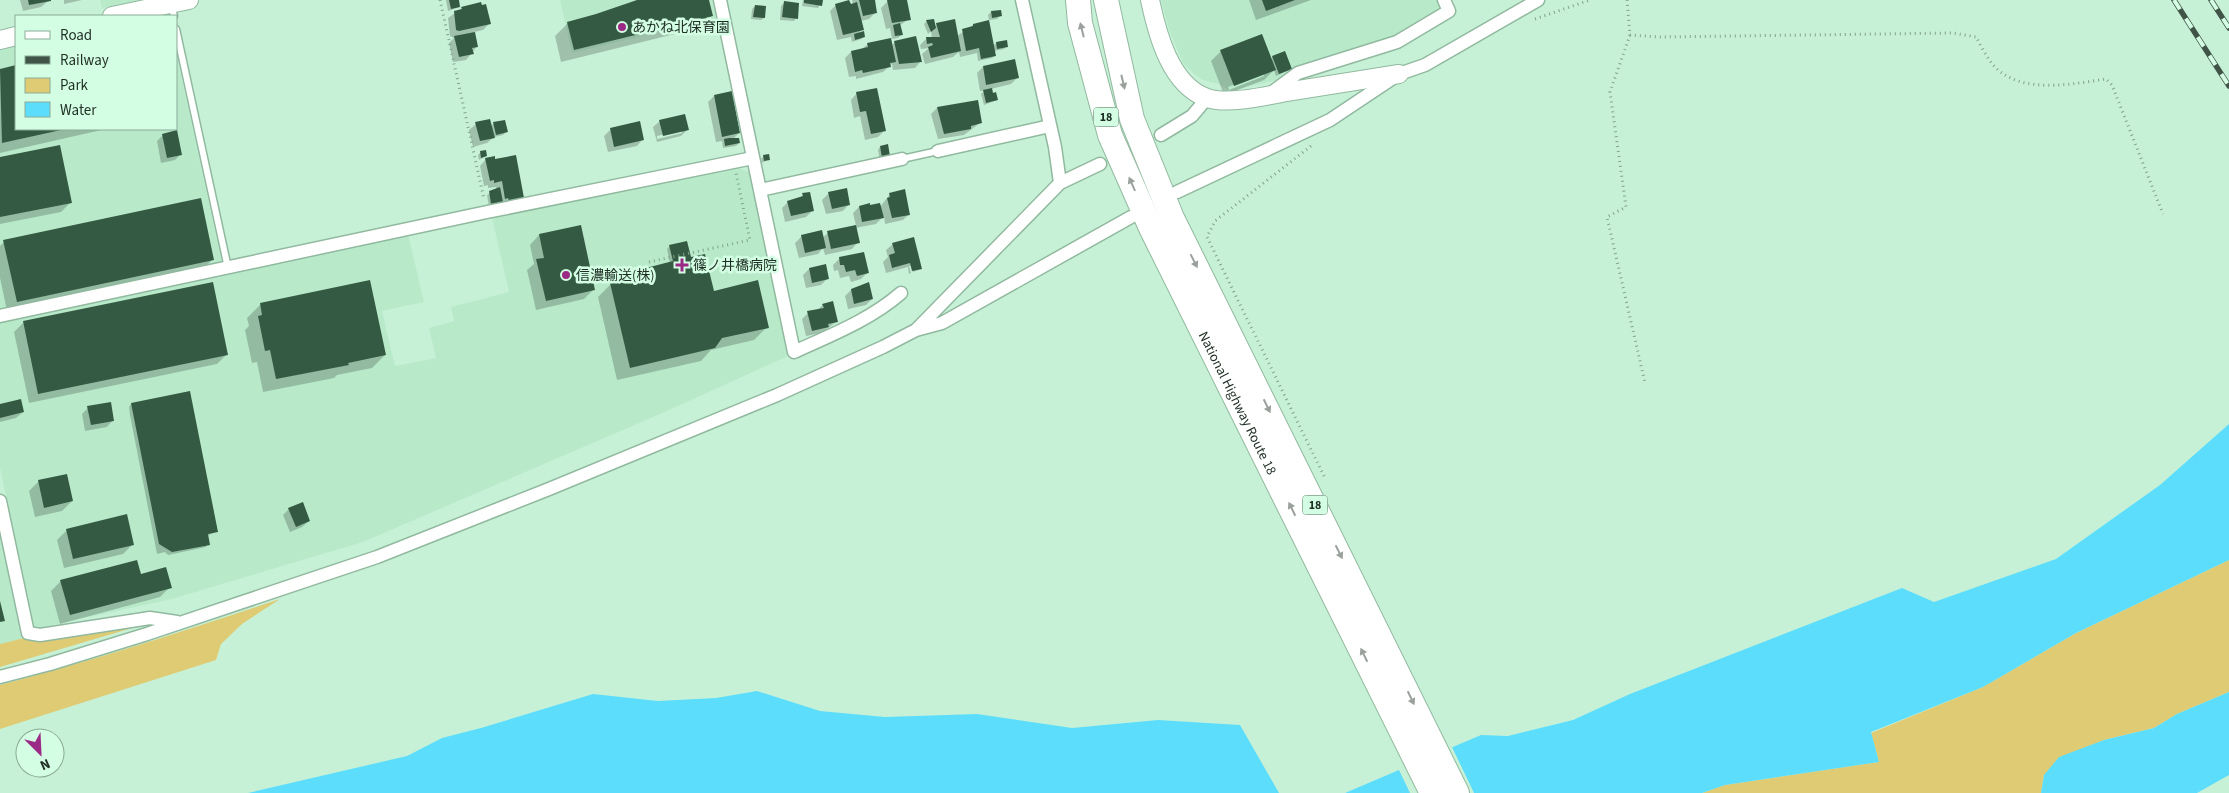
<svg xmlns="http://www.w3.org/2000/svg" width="2229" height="793" font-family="'Source Sans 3','Noto Sans JP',sans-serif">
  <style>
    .built { fill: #b8eaca }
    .green { fill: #dfcb74 }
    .water { fill: #5dddfc }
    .pier { fill: #c7f1d6 }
    .shadow { fill: #0003; fill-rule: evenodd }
    .building { fill: #355a43 }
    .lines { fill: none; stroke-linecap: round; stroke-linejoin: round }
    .lane-casing { stroke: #91b99f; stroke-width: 9 }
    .street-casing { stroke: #91b99f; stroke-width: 15 }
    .secondary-casing { stroke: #91b99f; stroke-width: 20 }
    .highway-casing { stroke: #91b99f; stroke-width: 26 }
    .path { stroke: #83a28e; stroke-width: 3; stroke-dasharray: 1 4; stroke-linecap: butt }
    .lane { stroke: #fff; stroke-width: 6 }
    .street { stroke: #fff; stroke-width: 12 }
    .secondary { stroke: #fff; stroke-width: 18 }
    .highway { stroke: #fff; stroke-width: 24 }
    .rail-casing { stroke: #405548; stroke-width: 5.5 }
    .rail { stroke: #d4fee3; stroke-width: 4; stroke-dasharray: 11; stroke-linecap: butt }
    .oneway { fill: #9aa19c }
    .poi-dot { fill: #9b2986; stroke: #d4fee3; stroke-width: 2 }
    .labels { text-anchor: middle; stroke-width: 5; stroke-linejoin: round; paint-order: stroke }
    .shield { fill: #d4fee3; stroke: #556c5d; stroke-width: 1 }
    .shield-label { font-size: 12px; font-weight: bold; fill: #1e2e24 }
    .poi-label { font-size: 14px; fill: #1e2e24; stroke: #d4fee3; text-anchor: start }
    .street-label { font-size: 14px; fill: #1e2e24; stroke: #d4fee3 }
  </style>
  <rect width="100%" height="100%" fill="#c7f1d6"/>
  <path class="built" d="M100,0H141L102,8Z
    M560,0H712L716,18L572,53Z
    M1161,0H1438L1441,8L1396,36L1281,79L1231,91L1219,84L1203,80L1195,75L1183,63L1169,30Z
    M16,46V129H176V53L224,272L408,234L424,302L382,311L395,366L436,358L429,328L454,321L451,307L509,292L492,218L736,167L751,173L788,356L658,415L363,542L172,599L34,629L0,468V49Z
    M0,519L24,638L0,644Z"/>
  <path class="green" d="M2229,560V692L2177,714L2154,728L2104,740L2044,775L2041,793H1702L1725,785L1879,762L1871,733L1983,687L2076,633Z
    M280,599L242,624L221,644L216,660L0,729V685C95,660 188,630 280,599Z
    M139,626L0,667V644L24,638L46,640Z"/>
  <path class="water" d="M2229,424V560L2076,633L1983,687L1871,732L1879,762L1725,785L1702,793H1345L1481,735L1508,736L1573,720L1630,694L1902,588L1934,602L2056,559L2160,485Z
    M757,691L820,711L885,717L977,714L1072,728L1158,720L1240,725L1279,793H248L407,756L442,738L481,728L593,694L658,701L716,698Z
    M2229,692V775L2197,793H2041L2044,775L2059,757L2104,740L2154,728L2177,714Z"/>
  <path class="pier" d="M1451,745L1474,793H1410L1398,768Z"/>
  <path class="shadow" d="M20,0H47L48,1L41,7L23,11Z
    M64,0H82L64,4Z
    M446,0H458L459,7L448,11Z
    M640,0H708L712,15L699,28L561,62L555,36L568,23L597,16Z
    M803,0H822L818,8L802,6Z
    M852,0H873L876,12L869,19L860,21L862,30L857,34L864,36L861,39L852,42L851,37L837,40L830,11L836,5H853Z
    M895,0H906L909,19L899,26L901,35L898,38L892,39L890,28L886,29L881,8L888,1Z
    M1249,0H1311L1256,20Z
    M784,3L796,18L794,21L780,20L781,6Z
    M481,6L489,24L483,30L474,32L477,46L472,53L466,60L453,62L449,43L454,38L450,36L448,18L462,8Z
    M755,6L764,18L761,20L751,19L752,9Z
    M991,12L1000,16L997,19L989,20L988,15Z
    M927,21L934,27L937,24L957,36L973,25L994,45L996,43L1006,46L1004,49L994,51L995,55L992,58L978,61L977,53L960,57L959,52L953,57L925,64L922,54L929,48L921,49L920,45L926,39H932L931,31L928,34L924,24Z
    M895,42L921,61L915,68L893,70L892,64L883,72L856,79V76L849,77L845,58L851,52L862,49L868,44L892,45Z
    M1221,51L1270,60L1273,57L1291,69L1276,76L1274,70L1264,80L1224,95L1211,61ZM1264,73V76L1229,90L1228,87Z
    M16,66V129H106L0,153V70Z
    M983,67L1017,78L1011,84L991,89L997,100L984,105L981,94L986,90L980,91L977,73Z
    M857,93L884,131L878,137L865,140L860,116L854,118L851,100Z
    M714,96L739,133L733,139L739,143L736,146L723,148L722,141L716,142L708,102Z
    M937,108L980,123L964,135L938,139L931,114Z
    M660,121L687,130L681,136L657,142L653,127ZM682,130V133L657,139V136Z
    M494,123L506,132L503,135L494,137L487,143L473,147L469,130L476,124L491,126Z
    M611,129L643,139L637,146L608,152L604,136Z
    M163,135L181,154L175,160L161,163L157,141Z
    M880,147L889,155L880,160L878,150Z
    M480,153L486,156L479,160L478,155Z
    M764,156L769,159L762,163L761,159Z
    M0,158L71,202L61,212L0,224Z
    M486,159L523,198L516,204L489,207L487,195L496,190V187L488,188V185L484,186L480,166Z
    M829,193L849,204L843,211L826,214L822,200Z
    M890,194L909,214L903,220L885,224L884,216L876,224L855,228L858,242L852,249L825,255L823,248L818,254L799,258L795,243L802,236L822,238L828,233L856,226L853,213L859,207H880Z
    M803,195L813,210L806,217L785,222L782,208L788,202L799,199Z
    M580,226L594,289L584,299L536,310L527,270L534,264L530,245L539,235Z
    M4,242L212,260L203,269L7,311L0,278V246Z
    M893,244L921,269L913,272L912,266H909L911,273L909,274L908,267L886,273L883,262L888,257L886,250Z
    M670,246L690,259L713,292L767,327L754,340L711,350L701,361L617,380L598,297L611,284L637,278L646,269L670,263L667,249Z
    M863,253L867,273L861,279L851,282L849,276L840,278L838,270L834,271L833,265L839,259Z
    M809,269L828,278L821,285L806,288L803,275Z
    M369,281L385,355L372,368L337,375L334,378L263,392L257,362L252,363L245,330L249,326L247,318L260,305Z
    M851,290L872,299L866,305L848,309L845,296Z
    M823,305L836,322L821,333L806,336L802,319L808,313L817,310Z
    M24,322L226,355L217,364L29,403L14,332Z
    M131,404L217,531L207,536L208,544L206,547L168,555L165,552L157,554L130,415L129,407Z
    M0,405L23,412L16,418L0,422Z
    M88,408L113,420L107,427L85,431L82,414Z
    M39,481L72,501L62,511L35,517L29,491Z
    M289,509L309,521L302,527L290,532L283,515Z
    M67,530L133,544L123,554L64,568L57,540Z
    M140,575L170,587L160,597L60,624L51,591L61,581Z"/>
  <path class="building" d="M28,0H51V1L29,5Z
    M449,0H459L460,7L451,9Z
    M637,0H709L713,16L574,50L567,22L596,14Z
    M804,0H823L822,6L804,3Z
    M849,0L851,4L857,2L864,30L843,35L835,4Z
    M859,0H875L877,13L863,16Z
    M887,0H907L911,20L892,23Z
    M1262,0H1295L1266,11Z
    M784,1L799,3L798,19L782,17Z
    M481,2L482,5L486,4L491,24L459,31L456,30L454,11L462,9L461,7Z
    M755,5L766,6L765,18L753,17Z
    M1001,10L1002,16L992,18L991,11Z
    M934,19L936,28L931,32L926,20Z
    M955,19L961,51L931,58L928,47L933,45L932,43L927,44L926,37H940L936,23Z
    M989,20L996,56L981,59L979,48L966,51L962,29L973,26V24Z
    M900,23L903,35L895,36L893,25Z
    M864,31L865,37L855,40L854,34Z
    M475,32L478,47L472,48L474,54L459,57L454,36Z
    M1262,34L1276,70L1234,86L1220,50Z
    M916,36L922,62L899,64L894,41Z
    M891,38L896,62L890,63L891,67L863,73L862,70L855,72L851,51L868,47L867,43Z
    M1007,40L1008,47L997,49L996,42Z
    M1285,51L1292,69L1279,74L1272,56Z
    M1015,59L1019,78L986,85L983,66Z
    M16,65V129L61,130L2,143L0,69Z
    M877,88L886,131L871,134L866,111L860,112L856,92Z
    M992,88L993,93L996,92L998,100L986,103L983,90Z
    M732,91L740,133L722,137L714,95Z
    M978,100L982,123L971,126V129L944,134L937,107Z
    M685,114L689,130L663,136L659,120Z
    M490,119L495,138L480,141L475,122Z
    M505,120L508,132L496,135L493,122Z
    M640,121L644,140L614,147L610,128Z
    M177,130L182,155L167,158L162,134Z
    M729,138H739L740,143L725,146L724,139Z
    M888,144L890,156L882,158L880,146Z
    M60,145L72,203L0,217V157Z
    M486,150L487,156L481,158L480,151Z
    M769,154L770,160L764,161L763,155Z
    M516,155L524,198L509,201L508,198L505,199L502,181L494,183V180L490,181L485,158L495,156V159Z
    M500,187L503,202L491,204L489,191Z
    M847,188L850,205L832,209L828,192Z
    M905,189L910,215L892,218L887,198L890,197L889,193Z
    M810,192L814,211L791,216L787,201L803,196L802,193Z
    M201,198L214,260L17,302L3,240Z
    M870,203V205L880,203L884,218L862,222L859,206Z
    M581,225L595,290L546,301L536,259L544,258L539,234Z
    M856,225L860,243L831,249L827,231Z
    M822,230L826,248L805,253L801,235Z
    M914,237L922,269L912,271L910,263L892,268L889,255L895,253L892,243Z
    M687,241L691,257L705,254L714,291L758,280L769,328L722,338L715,348L630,368L610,283L647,274L646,268L673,261L669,245Z
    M864,252L869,273L857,276L855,270L846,272L844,265H840L839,257Z
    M826,264L829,279L812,283L809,268Z
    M370,280L386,355L348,363L349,365L276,379L270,350L265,351L258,316L262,315L260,303Z
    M213,282L228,355L38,394L23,321Z
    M869,282L873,299L854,304L851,289Z
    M833,301L838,322L828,324L829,327L812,331L807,311L824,308L822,304Z
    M190,391L218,532L208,534L210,545L172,552L159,544L131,403Z
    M21,399L24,412L0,418V404Z
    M111,402L114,421L91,425L87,406Z
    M67,474L73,501L44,508L38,480Z
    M303,502L310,521L296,527L288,508Z
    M127,514L134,545L73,559L66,529Z
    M137,560L141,574L166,567L172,588L70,615L60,580Z
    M0,601L5,621L0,622Z"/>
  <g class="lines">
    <defs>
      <path id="lane" d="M171,5L174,16
        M176,29L228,268
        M902,159L938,151"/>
      <path id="street" d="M720,0L794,352C831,335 870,320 901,293
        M1022,0L1055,147L1060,183
        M1271,93L1298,73L1397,42L1449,11L1444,0
        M1161,135L1192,116L1207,98
        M938,151L1050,126
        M760,190L902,159
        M1177,192L1330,120L1399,74L1425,65L1538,0
        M0,316L487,212L753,158
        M916,330L1060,183L1100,164
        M0,501L28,633L40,635L150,618L177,622
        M0,677L50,664L147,634L377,557L549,489L777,395L883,347L916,330L942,323L1131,217"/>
      <path id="secondary" d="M1150,0C1157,33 1170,85 1207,98C1227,105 1266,96 1286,92C1324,86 1362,80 1399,74
        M112,16L189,0
        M0,40L16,36"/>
      <g id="highway">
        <path id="s1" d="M1078,0L1080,23L1110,135L1151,228L1432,793"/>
        <path d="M1106,0L1132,119L1172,218L1457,793"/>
      </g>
    </defs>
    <use href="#lane" class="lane-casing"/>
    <use href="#street" class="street-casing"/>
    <use href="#secondary" class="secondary-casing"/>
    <use href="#highway" class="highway-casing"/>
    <path class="path" d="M440,0L484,199
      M1627,0L1630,35L1660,37L1953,33L1976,37C1981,46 1987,58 1994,66C2021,95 2072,84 2106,79L2112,85L2163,214
      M1535,19L1590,0
      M1630,35L1610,92L1626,207L1607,217L1645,383
      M1311,146L1215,221L1207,237L1325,478
      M649,262L750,240L736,173"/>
    <use href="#lane" class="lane"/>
    <use href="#street" class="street"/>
    <use href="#secondary" class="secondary"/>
    <use href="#highway" class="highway"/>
    <defs>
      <path id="rail" d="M2174,0L2229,86
        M2211,0L2229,28"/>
    </defs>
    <use href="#rail" class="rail-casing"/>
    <use href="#rail" class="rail"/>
  </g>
  <defs><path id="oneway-solid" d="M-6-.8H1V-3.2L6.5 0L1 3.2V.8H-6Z" transform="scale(1.25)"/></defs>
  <g class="oneway">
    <use href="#oneway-solid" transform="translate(1082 30) rotate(-104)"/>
    <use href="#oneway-solid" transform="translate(1123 82) rotate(77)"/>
    <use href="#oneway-solid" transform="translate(1132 184) rotate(-114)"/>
    <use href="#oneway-solid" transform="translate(1194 261) rotate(63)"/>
    <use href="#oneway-solid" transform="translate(1267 406) rotate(64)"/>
    <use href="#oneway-solid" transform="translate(1292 509) rotate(-116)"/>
    <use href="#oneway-solid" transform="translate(1339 552) rotate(63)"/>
    <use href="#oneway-solid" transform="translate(1364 655) rotate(-116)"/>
    <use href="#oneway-solid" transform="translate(1411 698) rotate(64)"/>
  </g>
  <g class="poi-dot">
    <circle cx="622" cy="27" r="5"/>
    <path d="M679.5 257.5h5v5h5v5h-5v5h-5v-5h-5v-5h5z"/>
    <circle cx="566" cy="275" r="5"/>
  </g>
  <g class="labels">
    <g class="shield">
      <rect x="1093.5" y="107.5" width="25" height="19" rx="4"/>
      <rect x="1302.5" y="495.5" width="25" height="19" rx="4"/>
    </g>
    <g class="shield-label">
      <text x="1106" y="121">18</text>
      <text x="1315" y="509">18</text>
    </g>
    <g class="poi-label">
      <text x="632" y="32">あかね北保育園</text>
      <text x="693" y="270">篠ノ井橋病院</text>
      <text x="576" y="280">信濃輸送(株)</text>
    </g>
    <g class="street-label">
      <text dy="5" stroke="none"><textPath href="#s1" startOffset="436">National Highway Route 18</textPath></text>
    </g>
  </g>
  <rect x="15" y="15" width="162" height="115" fill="#d4fee3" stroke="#8bab97"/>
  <rect x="25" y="31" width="25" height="8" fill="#ffffff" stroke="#8bab97"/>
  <text x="60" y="40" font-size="15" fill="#1e2e24">Road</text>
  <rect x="25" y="56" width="25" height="8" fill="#405548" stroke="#8bab97"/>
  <text x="60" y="65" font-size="15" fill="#1e2e24">Railway</text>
  <rect x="25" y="78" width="25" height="15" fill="#dfcb74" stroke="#8bab97"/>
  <text x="60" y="90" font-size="15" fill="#1e2e24">Park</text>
  <rect x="25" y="102" width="25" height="15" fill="#5dddfc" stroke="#8bab97"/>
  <text x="60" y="115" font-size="15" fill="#1e2e24">Water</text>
  <g transform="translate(40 753) rotate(156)"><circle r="24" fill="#d4fee3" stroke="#8bab97"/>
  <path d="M0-4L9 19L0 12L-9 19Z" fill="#9b2986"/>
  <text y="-8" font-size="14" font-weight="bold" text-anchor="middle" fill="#1e2e24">N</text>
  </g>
</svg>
